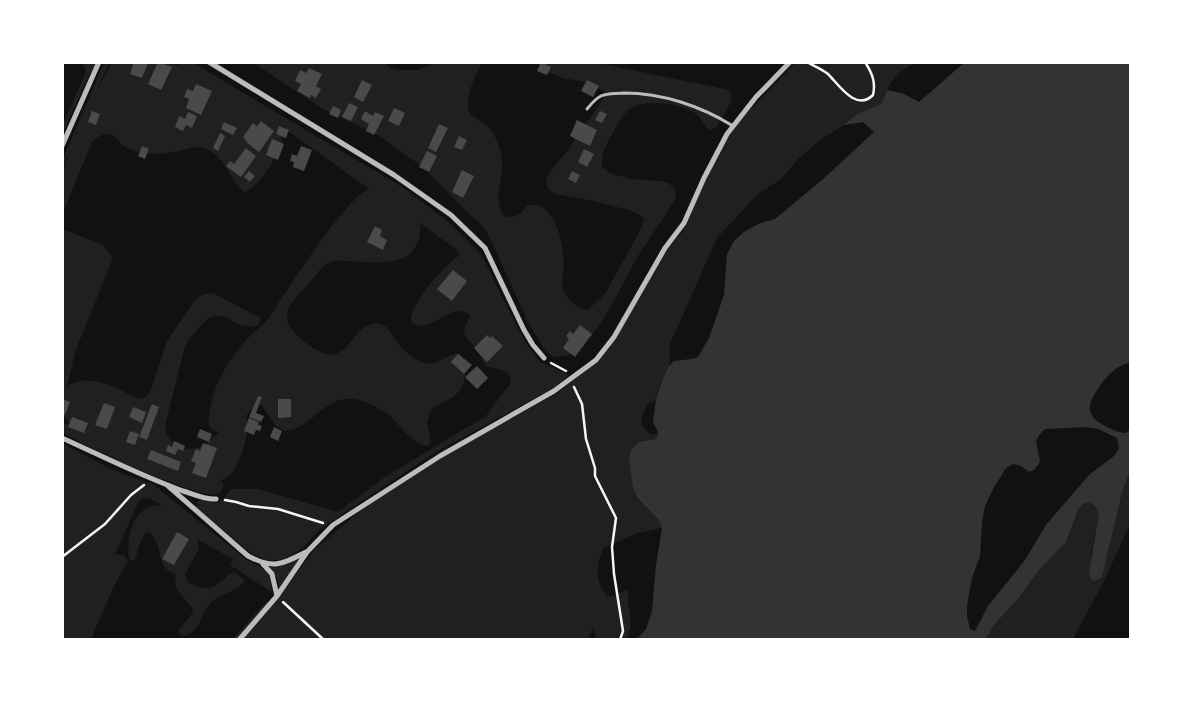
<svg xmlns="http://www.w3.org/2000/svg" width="1193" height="702" font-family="Mulish,sans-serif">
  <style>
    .green { fill: #202020 }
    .water { fill: #333; fill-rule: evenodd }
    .building { fill: #4a4a4a }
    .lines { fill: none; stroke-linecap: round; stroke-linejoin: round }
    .path { stroke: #f5f5f5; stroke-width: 2.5 }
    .service { stroke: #bcbcbc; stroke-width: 3 }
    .minor { stroke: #bcbcbc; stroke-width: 5 }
  </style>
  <rect width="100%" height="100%" fill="#111"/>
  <path class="green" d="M384,62L390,68L398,70H419L435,63H482C475,76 467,92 468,107C468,119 487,121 493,133C498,142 503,156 502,167C502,184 493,198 504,216C517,219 519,214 528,205C556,201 563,243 564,264C564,270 562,277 562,283C563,296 575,308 587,310L598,301L606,292L640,231L644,220L640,215L632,211L598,202L556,194L549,190L546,180L549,173L568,150L603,99L604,91L585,82L563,78L551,73L536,63L603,64L729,90L732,100L717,127L709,130C705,125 701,119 697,115C684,103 644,99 630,109C623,114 618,124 614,131C607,143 601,153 602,167L609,173L631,179L661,181L669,183L676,191L675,199C664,219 649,238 637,258C622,283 601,334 576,351C570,356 561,356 554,357L546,352L528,322L488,234L481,224L468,213L423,167L376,134L323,109L254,63Z
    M83,63H97L89,75L63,133V124L86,72Z
    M104,63H109L97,90L112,63H171L187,70L175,63H193L404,188L451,224L482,255L501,295L526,343L539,361L569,375L555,387L436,452L341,515L318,531L303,548L282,560H267L252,554L194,506L201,505L196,503L200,500C219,504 220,505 231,489H258L338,512L385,477L486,416L509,385L511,379L507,372L486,366L475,347L465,336L464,330L469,318V314C465,312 462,311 458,311C444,312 423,337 411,320C411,303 445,264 459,256L458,251L420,223C422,236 417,252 403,258C387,265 368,262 350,261C345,261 337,260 331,262C322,264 316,276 310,282C303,291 286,304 287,317C287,331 311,348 323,353C347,362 352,329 372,324C376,323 383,324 386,327C391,331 394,338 397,342C402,349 410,356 417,360C438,371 446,352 460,354C465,360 466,366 465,373C464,398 447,398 431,410L427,422L431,441L428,446C412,444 402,428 392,418C381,408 360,397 346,399C322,401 310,429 285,431L276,426L261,404H256L246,416C252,429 240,464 230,475C226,478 221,481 217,483L223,482C224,487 222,493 216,494C209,496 200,492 193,490C148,476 105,455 63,433V423L68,425V427L75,429L63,415V229L103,245L113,258L75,352L67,387C80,376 103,381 117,388C125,392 136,400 145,398L151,390L167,341L195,300C202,294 208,292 217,295L260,318V321L257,326L252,327L240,325L223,316H216L208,318L189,339L184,350L165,426C166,444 184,453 200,447C207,444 213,438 219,432C206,429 208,420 210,409C216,379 229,358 250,336C256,330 264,325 269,318C285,293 346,197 369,189L284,128C283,148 264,183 245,192C232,186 227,159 207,149C197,144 184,151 173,152C162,154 153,154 142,152C136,151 129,150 124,146C120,144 119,141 116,138C109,131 98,135 92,142L63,213V170L70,151L63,167V158Z
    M795,63H914C894,75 890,82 882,103L856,115L844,125L820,140L799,158L781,179L757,195L717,238L670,344L669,366L663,378L654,402L651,401C644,407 642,416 641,425L651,435L655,434L657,430L656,439L639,442L662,528L638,533L603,548C596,569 594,579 608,597L628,590C629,594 627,598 628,602C630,617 633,624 627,639H595L596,635L592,629L588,640H232L264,604L269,601L275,603L313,551L367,505L421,470L477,437L558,393L599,360L617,337L664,253L683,231L718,154L730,135L740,120Z
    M62,443L113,470L154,485L247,560C261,567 275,573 271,592L230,565L233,559L197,539L199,548L185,575L187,582C208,592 215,590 230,573L235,572L245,581C236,593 218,593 209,605C200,616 200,630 186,636L179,635V630L193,612V609L176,588L175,574C155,568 165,547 149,532L145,533L140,543L135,560L131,561L129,559C126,535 133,504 162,505L149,498H142L138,502L115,555H125L128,561L114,586L91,639H63Z
    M1130,471V524L1105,579L1073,639L986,640L993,626L1018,599L1039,570L1066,542L1078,510L1083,504L1089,502L1095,506L1099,513L1090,561Z
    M300,557L279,591L277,579L267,566L288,564Z"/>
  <path class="water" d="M965,62L1130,63V362C1123,365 1115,368 1110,374C1103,380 1087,402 1090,411C1092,419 1101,424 1107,427C1114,430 1119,433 1126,433L1130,429V471L1122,492L1102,577L1095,581L1091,579L1089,573L1099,513L1095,506L1089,502L1083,504L1078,510L1066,542L1039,570L1018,599L993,626L986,639H637L646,629L652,611L656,565L662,528L659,520L637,497L633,488L629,459L631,451L639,442L656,439L658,432L653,422L656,399L663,378L669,366L674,361L692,359L698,357L709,338L724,295L727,254L734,241L744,232L758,224L775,219L822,180L874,132L863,122L844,125L856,115L882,103L887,90L904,94L919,102ZM1085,427L1098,429L1117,438L1119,448L1114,456L1089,475L1046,525L1025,560L988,606L975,631L970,629L967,616V605L972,578L980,556L982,523L985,506L993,489L1006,468L1013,464L1021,466L1029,472L1034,470L1040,462L1036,441L1040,434L1045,429Z"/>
  <path class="building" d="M134,62L148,63L142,78L130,74Z
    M158,62L172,67L161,90L148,84Z
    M541,62L551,67L547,75L537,71Z
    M309,68L322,74L316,86L321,89L316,98L311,95L310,98L297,91L301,84L295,81L300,70L306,73Z
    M362,80L372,85L363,102L354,97Z
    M587,80L599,86L593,97L581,91Z
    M196,84L212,91L201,115L186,108L189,99L184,97L187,89L193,91Z
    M349,103L358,107L351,121L342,117Z
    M333,106L341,110L338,118L329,114Z
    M394,108L405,113L399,126L388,121Z
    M92,111L100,114L96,125L88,122Z
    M365,111L373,116L375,112L384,116L374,135L366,131L369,124L361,119Z
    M600,111L607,114L602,123L595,120Z
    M188,112L197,116L192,128L186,125L183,131L175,127L179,116L185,119Z
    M577,120L597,130L590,146L570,136Z
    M261,121L274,131L259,152L246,142L247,141L243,137L253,123L257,126Z
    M224,122L237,128L233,135L221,129Z
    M439,124L448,128L436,152L428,148Z
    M279,126L289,130L286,138L276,134Z
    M220,133L225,136L218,151L213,148Z
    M459,136L467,140L462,150L454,147Z
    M272,139L284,144L278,160L266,155Z
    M142,146L149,149L145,159L138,156Z
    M301,146L312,150L304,171L293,167L294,162L290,161L292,154L297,156Z
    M246,148L256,156L241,177L226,166L230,161L234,164Z
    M584,149L594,154L587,167L578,162Z
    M427,151L437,156L429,172L419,167Z
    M462,170L474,176L463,198L452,192Z
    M249,171L255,176L250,182L244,177Z
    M572,171L580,175L576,183L568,179Z
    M375,226L382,230L380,236L387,240L383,250L367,242Z
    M453,270L467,281L452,301L437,289Z
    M580,325L592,334L575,357L563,348L569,339L566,336L570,331L573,334Z
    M487,335L490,338L492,336L503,346L487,362L474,348Z
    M458,354L472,365L464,374L451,362Z
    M477,366L488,378L477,389L465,377Z
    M258,396L262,397L256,413L264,416L261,422L249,417Z
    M62,399L70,402L65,415L62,414Z
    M278,399H291V417L278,418Z
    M104,403L115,407L107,429L95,425Z
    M152,404L159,407L147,440L139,437Z
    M133,407L146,412L142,423L129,417Z
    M72,417L88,423L84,433L68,427Z
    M249,418L259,422L258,425L262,426L260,431L256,430L254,435L244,431Z
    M274,427L282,431L278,441L270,437Z
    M200,429L212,434L209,442L197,437Z
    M130,431L139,434L135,445L126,442Z
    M174,441L185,446L183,451L178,449L175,455L166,451L168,445L172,447Z
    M203,443L217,448L206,478L192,473L196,463L191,461L196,449L200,451Z
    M151,450L181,462L178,471L147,459Z
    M177,532L189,539L174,565L162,559Z"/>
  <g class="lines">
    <path class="path" d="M807,62C814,66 822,69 828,74C839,85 856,112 873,95C876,82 872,73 865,62
      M551,363L566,371
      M574,387L582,404L586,439L595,468V476L616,518L612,547L614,574L623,631L620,640
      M225,500L236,502L249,506L278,509L323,523
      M62,557L105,524L131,495L144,485
      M283,602L324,640"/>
    <path class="service" d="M587,109C591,104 595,99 601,96C607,93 617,94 624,93C662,93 701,106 733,126"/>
    <path class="minor" d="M209,62L394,175L451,215L485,248L524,330L533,345L544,358
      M62,146L99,62
      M62,438C102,456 141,476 183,491C193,494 205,500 216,499
      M167,485L248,556C273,569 281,565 306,552
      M263,564L272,574L277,596
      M239,640L277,596L307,552L333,525L440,456L554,391L596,360L614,337L665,248L684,223L704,178L727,134L756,97L790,62"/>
  </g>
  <rect width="1193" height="702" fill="none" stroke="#ffffff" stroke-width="128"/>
</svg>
